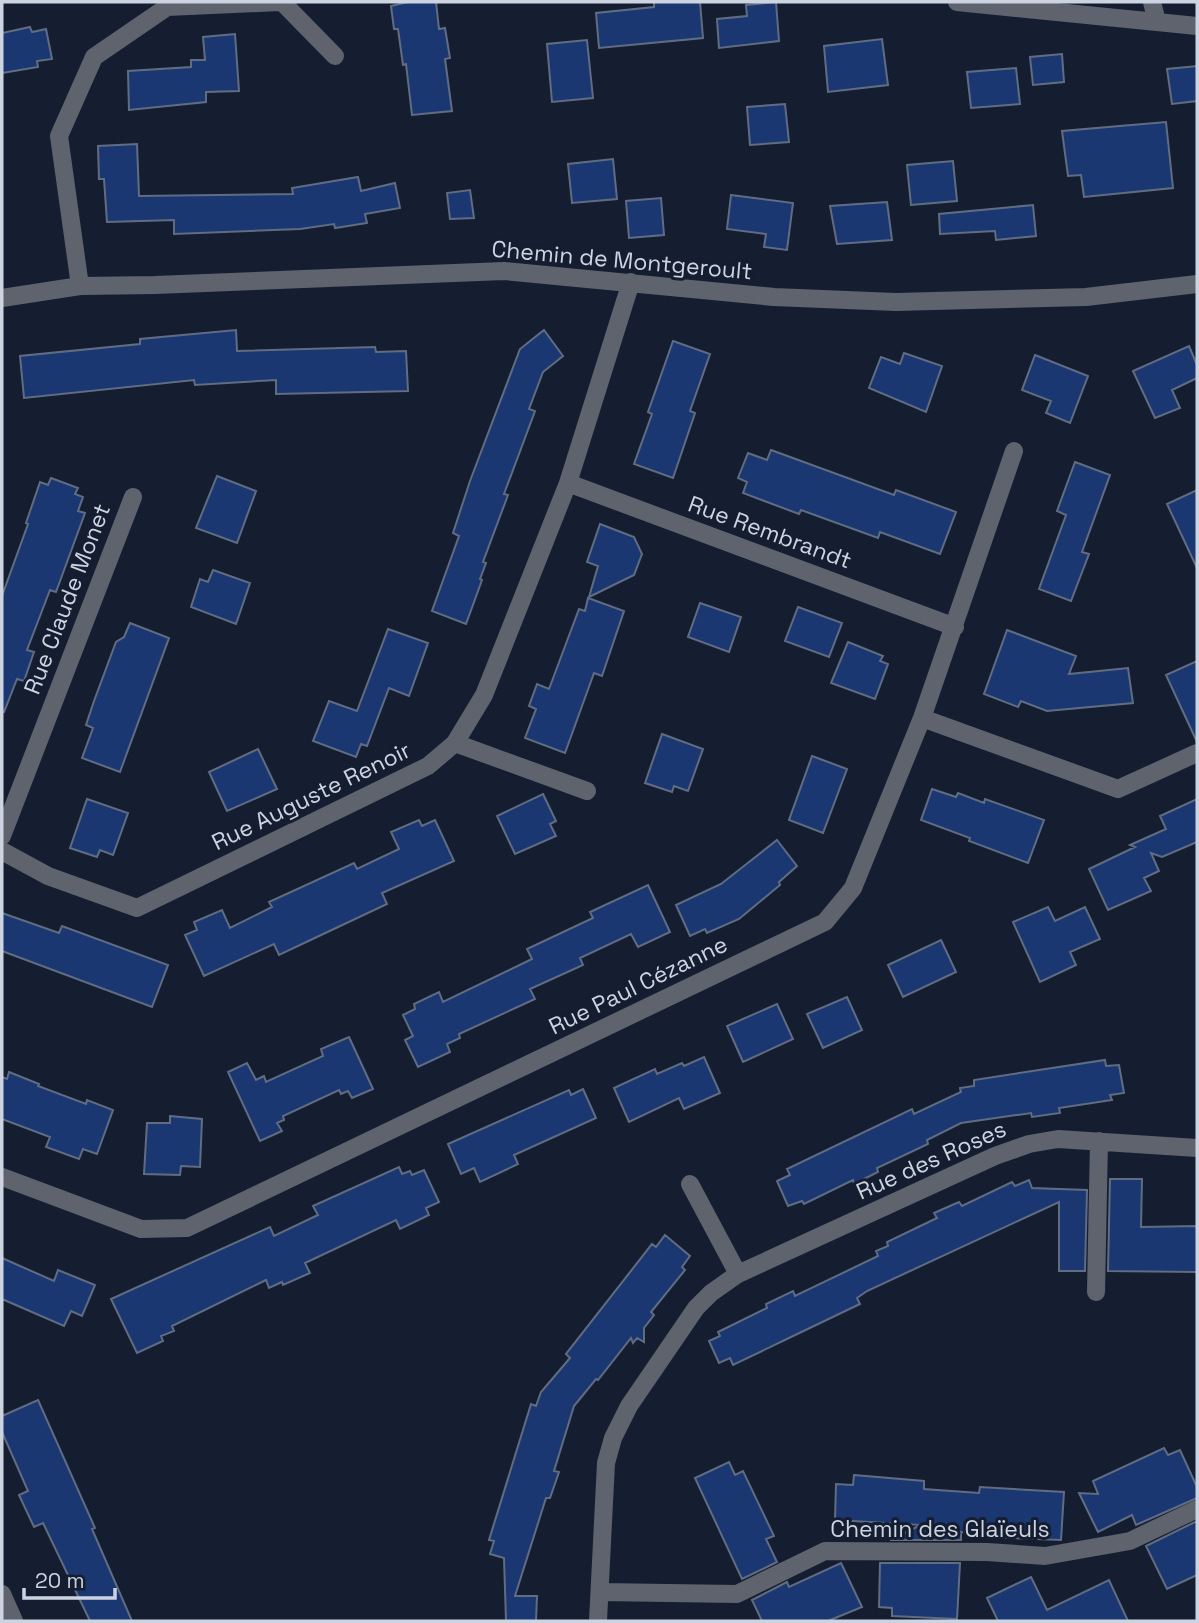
<svg xmlns="http://www.w3.org/2000/svg" width="1199" height="1623" font-family="'Space Grotesk',sans-serif">
  <style>
    .building { fill: #1a3771; stroke: #606c82; stroke-width: 2 }
    .lines { fill: none; stroke-linecap: round; stroke-linejoin: round }
    .minor { stroke: #5e636d; stroke-width: 18 }
    .labels { text-anchor: middle; stroke-width: 6; stroke-linejoin: round; paint-order: stroke }
    .street-label { font-size: 23px; fill: #cdd4e1; stroke: #151e30 }
  </style>
  <rect width="100%" height="100%" fill="#151e30"/>
  <path class="building" d="M408,2H436L439,29L445,28L450,58L445,59L452,111L412,115L406,64L403,65L398,29H394L391,6Z
    M654,2H700L703,38L599,48L596,13L654,7Z
    M776,2L779,41L719,48L717,19L747,16L746,5Z
    M30,27L32,32L46,29L52,59L37,61L38,67L2,73V33Z
    M235,34L239,91L206,92V102L129,110L128,71L191,67V60H205L203,37Z
    M882,39L888,85L828,92L824,46Z
    M587,40L593,98L552,102L547,44Z
    M1062,54L1064,82L1033,85L1030,57Z
    M1197,66V101L1172,104L1167,69Z
    M1016,68L1020,104L971,108L967,72Z
    M785,104L789,142L750,145L747,107Z
    M1166,122L1173,188L1084,197L1081,175L1068,176L1062,131Z
    M137,144L139,196L293,194L292,188L358,177L361,191L395,183L400,208L365,214L367,223L335,228L334,224L300,229L174,234V220L107,222L104,179H99L98,146Z
    M613,159L617,199L572,203L568,164Z
    M953,161L957,201L911,205L907,165Z
    M470,190L474,218L450,219L447,193Z
    M731,195L793,203L787,250L764,247L766,234L727,229Z
    M661,198L664,235L629,238L626,201Z
    M887,202L892,240L837,244L830,206Z
    M1033,205L1036,236L996,240L995,231L940,234L939,214Z
    M236,330L237,351L375,347L376,352L406,351L408,391L276,394V380L195,385L194,380L24,398L20,356L140,344V339Z
    M544,330L563,356L543,372L529,409L535,411L504,494L508,495L483,562L486,563L480,579L482,580L466,624L432,611L459,536L453,533L470,481L520,349Z
    M673,341L710,354L690,411L695,413L673,478L634,464L652,414L648,412Z
    M1189,346L1197,365V378L1172,390L1180,408L1155,418L1133,371Z
    M904,353L942,366L926,412L869,388L881,357L900,364Z
    M1035,355L1088,376L1070,423L1046,413L1051,401L1022,390Z
    M771,450L894,495L896,490L956,512L940,554L880,532L878,538L801,510L799,514L743,493L747,482L738,478L748,453L767,460Z
    M1075,462L1110,475L1082,552L1089,554L1071,601L1039,589L1066,515L1057,511Z
    M217,476L256,491L237,543L196,528Z
    M51,478L78,488L75,494L83,497L78,511L85,513L56,592L50,590L27,650L34,652L24,681L17,679L4,712L2,711V596L28,524L26,523L40,482L48,485Z
    M1197,490V568L1167,504Z
    M600,524L634,537L642,554L634,575L589,597L598,566L587,562Z
    M213,570L250,583L236,624L191,607L200,579L208,582Z
    M588,598L624,611L602,676L594,673L565,753L525,738L536,709L529,706L537,684L549,689L579,609L585,611Z
    M700,603L741,617L729,652L688,637Z
    M798,607L842,623L829,657L785,641Z
    M130,623L169,638L120,772L82,758L93,728L86,725L94,701L116,642L124,637Z
    M388,629L428,643L409,696L389,688L367,746L361,744L356,757L313,741L329,701L357,711Z
    M1007,630L1076,656L1069,674L1128,668L1133,703L1047,711L1021,701L1018,707L984,694Z
    M848,642L883,656L880,661L888,664L875,699L831,683Z
    M1197,661V742L1166,675Z
    M662,734L703,749L688,791L674,786L672,792L645,783Z
    M258,749L277,789L227,811L209,772Z
    M812,756L847,769L823,833L789,820Z
    M932,789L956,797L958,793L984,803L985,799L1044,820L1028,863L969,841L970,838L921,820Z
    M543,794L556,821L550,824L556,836L515,854L497,816Z
    M87,799L128,813L113,855L100,850L97,857L70,848Z
    M1197,799V842L1162,857L1151,853L1159,871L1144,878L1151,891L1108,910L1089,869L1135,847L1130,845L1166,829L1160,816Z
    M419,820L422,826L435,820L454,861L382,893L387,904L319,936L279,955L274,944L204,976L185,935L197,930L194,922L222,910L230,928L272,907L269,902L354,863L357,869L399,849L391,832Z
    M777,840L797,866L779,882L780,885L739,919L707,933L705,929L690,936L676,905L721,884Z
    M648,885L670,932L638,947L631,934L580,958L583,965L530,989L535,999L459,1034L460,1038L447,1044L450,1052L418,1067L405,1040L413,1036L403,1015L415,1009L414,1004L439,992L443,1002L532,959L527,949L593,918L590,912Z
    M1048,907L1055,921L1085,907L1100,939L1070,952L1076,965L1040,982L1013,922Z
    M2,913L59,933L62,926L168,965L152,1007L2,951Z
    M941,940L956,972L903,997L888,965Z
    M847,997L862,1030L823,1048L807,1014Z
    M777,1004L793,1039L743,1062L727,1026Z
    M349,1037L373,1089L352,1098L348,1091L341,1094L339,1090L283,1116L284,1120L277,1123L282,1131L260,1141L228,1072L247,1063L256,1080L264,1076L266,1082L323,1056L321,1049Z
    M704,1057L720,1093L684,1109L679,1098L629,1122L614,1088L655,1069L657,1074L682,1063L684,1066Z
    M1105,1060L1106,1066L1119,1065L1124,1093L1110,1095L1112,1100L1059,1108L1060,1113L1032,1117L1031,1113L961,1123L927,1140L928,1144L877,1168L878,1172L854,1184L853,1180L804,1204L802,1201L788,1206L777,1181L790,1175L787,1169L912,1109L914,1114L961,1092L960,1088L974,1086V1080Z
    M9,1072L39,1084L38,1086L86,1104L87,1100L113,1110L97,1154L83,1149L79,1159L46,1147L50,1137L2,1119V1077L7,1079Z
    M583,1089L596,1118L514,1155L518,1164L480,1182L474,1168L461,1174L448,1144L569,1090L571,1095Z
    M170,1116L202,1119L200,1167L181,1166L180,1175L144,1174L147,1123H170Z
    M399,1167L402,1174L410,1171L412,1175L424,1170L439,1202L426,1208L429,1215L400,1229L396,1220L305,1263L310,1273L283,1285L282,1282L269,1288L266,1280L172,1326L174,1331L161,1336L163,1341L137,1353L111,1299L270,1227L274,1236L318,1215L313,1206Z
    M1110,1179H1142L1141,1227L1197,1226V1272L1108,1271Z
    M1029,1180L1032,1188L1087,1190L1085,1271H1059V1202L867,1291L857,1298L860,1304L791,1337L733,1365L730,1358L719,1363L709,1341L720,1336L718,1332L767,1308L766,1304L793,1291L795,1296L878,1256L876,1251L888,1246L887,1242L937,1218L934,1213L959,1202L962,1206L1012,1182L1015,1186Z
    M665,1235L690,1256L682,1267L685,1270L651,1312L654,1315L644,1328V1342L637,1338L633,1343L631,1338L598,1380L596,1379L574,1406L554,1471L559,1472L550,1498H546L515,1596H537L536,1621H506L504,1558L490,1554L494,1541L489,1540L531,1404L536,1406L541,1392L570,1358L566,1354L652,1244L656,1247Z
    M2,1258L54,1281L58,1270L95,1285L82,1316L71,1311L64,1326L2,1299Z
    M38,1400L95,1528L92,1529L132,1621H90L43,1523L34,1527L19,1495L28,1491L2,1432V1416Z
    M1164,1448L1168,1455L1180,1450L1197,1487V1498L1136,1525L1132,1515L1098,1532L1079,1493L1098,1494L1093,1481Z
    M729,1462L735,1475L743,1471L774,1536L766,1539L777,1562L742,1579L695,1478Z
    M854,1475L924,1481V1489L979,1493L980,1487L1064,1492L1061,1540L988,1537L961,1532V1540H890L921,1525L835,1520L836,1484L853,1485Z
    M1197,1521V1575L1167,1589L1146,1546Z
    M841,1563L862,1607L828,1621H762L752,1600L787,1582L789,1587Z
    M880,1563H960L957,1619L892,1616V1608L879,1607Z
    M1031,1577L1047,1610L1109,1580L1128,1621H998L987,1598Z"/>
  <g class="lines">
    <path class="minor" d="M282,2L335,56
      M957,2L1197,26
      M1152,2L1157,22
      M80,286L59,136L94,57L167,7L279,2
      M2,298L80,286L155,285L504,271L774,297L896,302L1086,297L1197,284
      M568,483L955,627
      M922,718L1118,789L1197,753
      M455,743L587,791
      M2,836L133,497
      M2,851L48,876L137,908L428,766L455,743L484,695L568,483L631,282
      M2,1177L141,1229L187,1228L825,922L853,888L922,718L1014,451
      M690,1184L738,1274
      M1096,1292L1099,1141
      M600,1592L737,1594L825,1551L987,1552L1045,1556L1130,1541L1197,1509
      M2,1594L14,1621
      M598,1621L606,1463L613,1438L629,1406L696,1308L711,1293L738,1274L995,1156L1029,1144L1058,1139L1197,1148"/>
  </g>
  <g class="labels">
    <g class="street-label">
      <text transform="translate(622 260) rotate(5)" y="8">Chemin de Montgeroult</text>
      <text transform="translate(770 532) rotate(20)" y="8">Rue Rembrandt</text>
      <text transform="translate(67 599) rotate(-69)" y="8">Rue Claude Monet</text>
      <text transform="translate(311 796) rotate(-26)" y="8">Rue Auguste Renoir</text>
      <text transform="translate(638 985) rotate(-26)" y="8">Rue Paul Cézanne</text>
      <text transform="translate(931 1160) rotate(-24)" y="8">Rue des Roses</text>
      <text x="940" y="1537">Chemin des Glaïeuls</text>
    </g>
  </g>
  <rect width="1199" height="1623" fill="none" stroke="#cdd4e1" stroke-width="7"/>
  <path d="M24 1588v10h91v-10" fill="none" stroke="#cdd4e1" stroke-width="3.5"/>
  <text x="35" y="1588" font-size="21" fill="#cdd4e1" stroke="#151e30" stroke-width="5" paint-order="stroke">20 m</text>
</svg>
